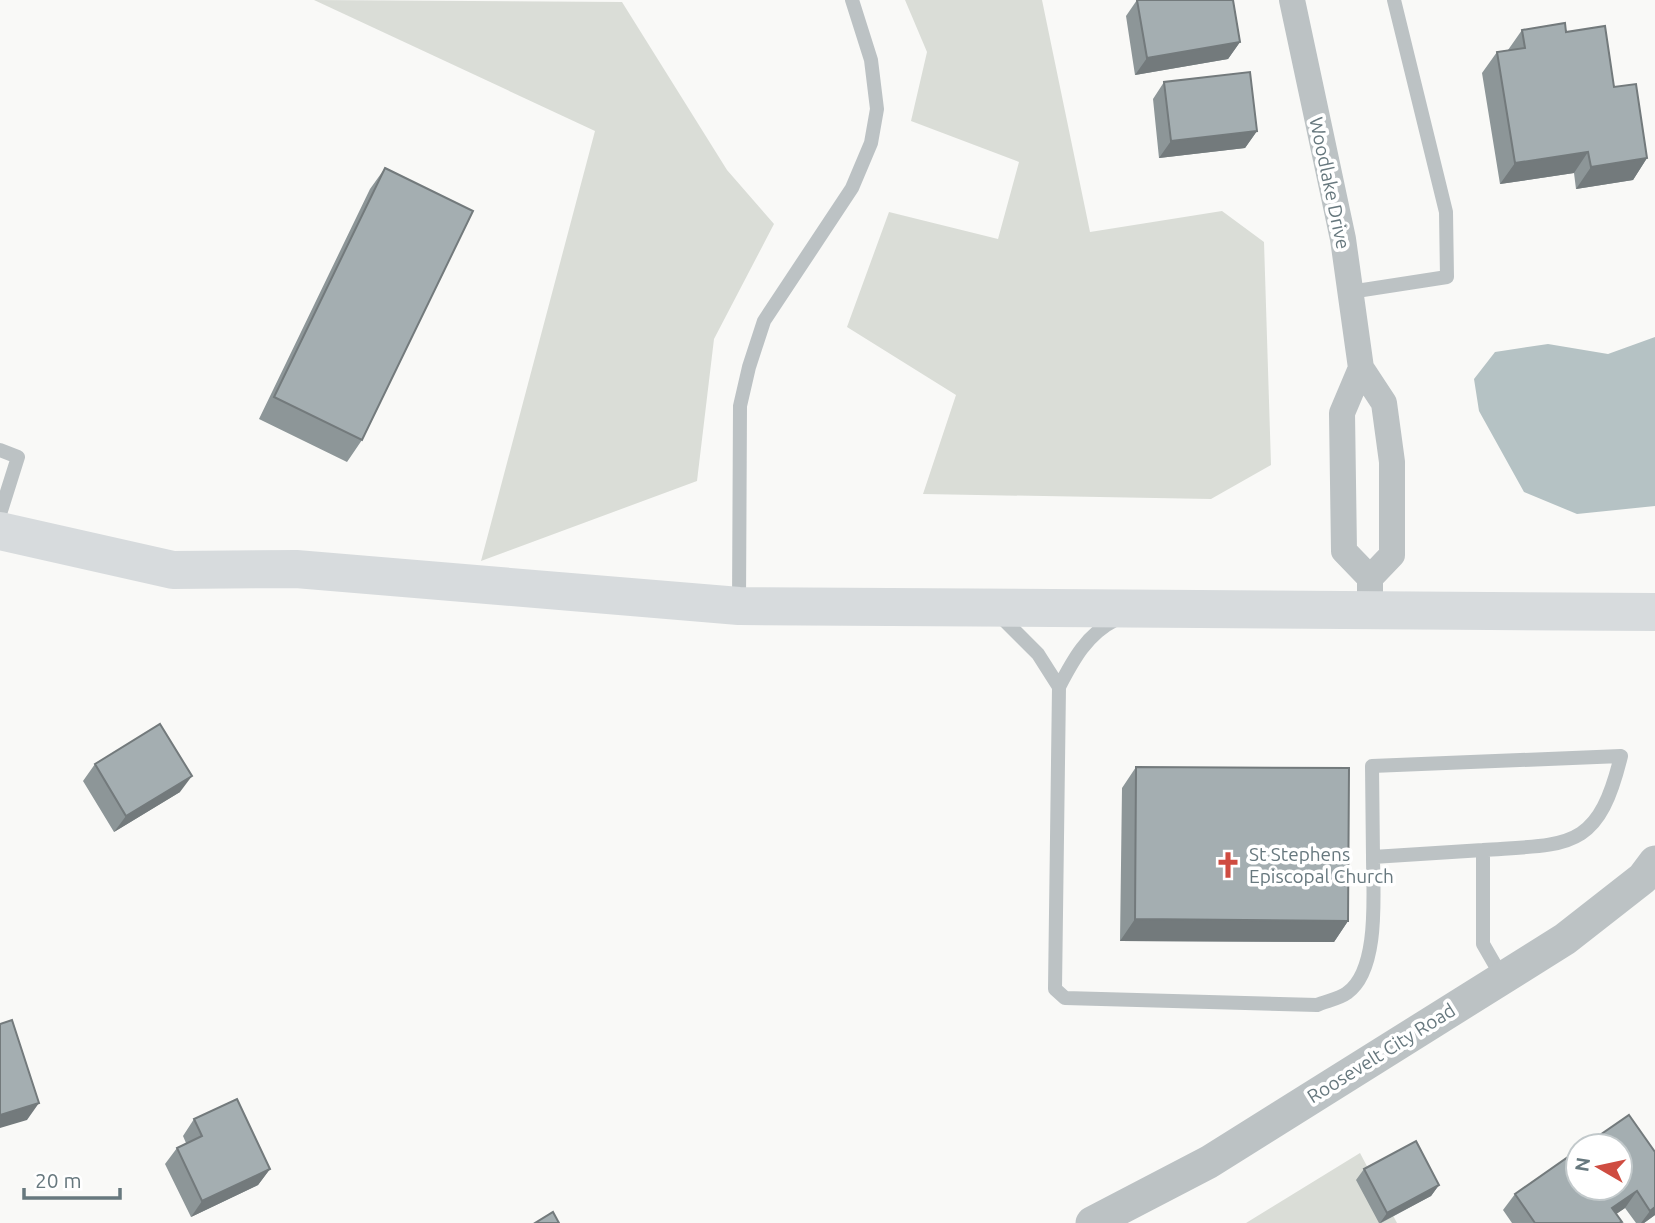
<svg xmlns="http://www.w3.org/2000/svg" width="1655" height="1223" font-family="Ubuntu,sans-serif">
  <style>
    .green { fill: #daddd7 }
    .water { fill: #b5c2c4 }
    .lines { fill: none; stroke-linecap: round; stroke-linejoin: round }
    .service { stroke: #bcc2c4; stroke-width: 14 }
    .minor { stroke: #bcc2c4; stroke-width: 26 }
    .tertiary { stroke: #bcc2c4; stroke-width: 33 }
    .primary { stroke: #d7dbdd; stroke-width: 38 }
    .wall { fill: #8d9698 }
    .shaded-wall { fill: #737a7c }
    .building { fill: #a4aeb1; stroke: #737a7c; stroke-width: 2 }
    .labels { text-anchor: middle; stroke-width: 7; stroke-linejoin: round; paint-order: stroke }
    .street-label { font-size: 19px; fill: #67787e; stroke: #fff }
    .poi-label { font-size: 19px; fill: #67787e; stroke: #fff; text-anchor: start }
  </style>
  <rect width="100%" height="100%" fill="#f9f9f7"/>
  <path class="green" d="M314,0L622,2L727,170L774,224L714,339L697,481L481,561L595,131Z
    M905,0H1042L1090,232L1222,211L1264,242L1271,465L1211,499L923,494L956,395L847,327L889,212L998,239L1019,162L911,121L927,52Z
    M1360,1153L1397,1223H1246Z"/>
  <path class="water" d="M1655,337V506L1577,514L1524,492L1479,411L1474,379L1495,352L1548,344L1608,354Z"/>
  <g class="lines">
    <path class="service" d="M1350,292L1447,277L1446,212L1394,0
      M0,450L18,457L0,514
      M739,605L740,406L749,367L764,321L852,188L871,143L877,109L871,60L852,0
      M1000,616L1038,654L1059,687
      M1115,620C1087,634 1073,660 1059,687L1055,989L1065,998L1317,1005C1326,1001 1339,999 1347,993C1380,970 1373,892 1373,857
      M1483,850C1570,844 1598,851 1621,756L1372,766L1373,857L1483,850V944L1502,977"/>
    <path class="minor" d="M1292,0L1343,239L1361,368L1384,403L1392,462V555L1370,578V610
      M1361,368L1342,413L1344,551L1370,578"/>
    <path class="tertiary" d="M1092,1223L1209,1162L1565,939L1643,878L1655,862"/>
    <path class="primary" d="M0,531L173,570L296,569L739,606L1655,612"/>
  </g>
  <path class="wall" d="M1137,0L1240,42L1228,59L1135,75L1126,16Z
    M1522,30L1566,32L1647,158L1633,180L1576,189L1574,173L1500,184L1482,73L1497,52L1508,50Z
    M1164,82L1257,131L1245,148L1159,158L1153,99Z
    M385,168L362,440L347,462L259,419L370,189Z
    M95,764L180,792L114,832L83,781Z
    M1136,767L1348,921L1334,942L1120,941L1122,788Z
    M1629,1115L1655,1215L1644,1223H1636L1625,1208L1616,1214L1621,1223H1512L1503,1210L1515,1194Z
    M194,1119L270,1169L258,1185L191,1217L165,1164L177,1148L186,1143L183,1136Z
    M1364,1169L1439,1185L1431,1196L1381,1223H1379L1356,1180Z"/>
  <path class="shaded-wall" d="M1240,42L1228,59L1135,75L1147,58Z
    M1257,131L1245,148L1159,158L1171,141Z
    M1588,152L1574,173L1500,184L1515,163Z
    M1647,158L1633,180L1576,189L1591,167Z
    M192,776L180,792L114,832L126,816Z
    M1135,919L1348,921L1334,942L1120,941Z
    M39,1103L27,1120L0,1128V1115Z
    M270,1169L258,1185L191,1217L202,1201Z
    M1439,1185L1431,1196L1380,1223L1387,1213Z
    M1637,1191L1625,1208L1603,1223L1612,1208Z
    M1655,1207V1215L1644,1223H1641L1650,1211Z"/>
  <path class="building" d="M1137,0H1233L1240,42L1147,58Z
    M1565,23L1566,32L1605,26L1614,87L1636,84L1647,158L1591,167L1588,152L1515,163L1497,52L1525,48L1522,30Z
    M1250,72L1257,131L1171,141L1164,82Z
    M385,168L473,211L362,440L274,397Z
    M160,724L192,776L126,816L95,764Z
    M1136,767L1349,768L1348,921L1135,919Z
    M12,1020L39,1103L0,1115V1024Z
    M237,1099L270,1169L202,1201L177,1148L202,1136L194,1119Z
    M1629,1115L1655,1152V1207L1650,1211L1637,1191L1612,1208L1622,1222L1619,1223H1535L1515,1194L1578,1150V1188H1620V1146H1584Z
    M1416,1141L1439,1185L1387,1213L1364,1169Z
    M553,1212L559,1223H535Z"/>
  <defs>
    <symbol id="church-bare" viewBox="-9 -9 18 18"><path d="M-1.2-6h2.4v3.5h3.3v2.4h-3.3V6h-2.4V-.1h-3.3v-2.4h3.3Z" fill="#cf4c41" stroke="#fff" stroke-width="2.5" paint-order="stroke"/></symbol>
  </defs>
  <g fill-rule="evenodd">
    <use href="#church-bare" x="1209" y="846" width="38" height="38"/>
  </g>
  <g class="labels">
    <g class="street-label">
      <text transform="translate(1330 183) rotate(78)" y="7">Woodlake Drive</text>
      <text transform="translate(1381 1053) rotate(-32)" y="7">Roosevelt City Road</text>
    </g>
    <g class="poi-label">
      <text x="1249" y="861">St Stephens<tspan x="1249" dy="22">Episcopal Church</tspan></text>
    </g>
  </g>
  <g transform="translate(1599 1167) rotate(279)"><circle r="33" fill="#ffffff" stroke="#c2c9cb" stroke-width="2"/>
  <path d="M0-5L12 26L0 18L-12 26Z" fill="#cf4c41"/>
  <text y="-10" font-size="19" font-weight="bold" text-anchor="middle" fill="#67787e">N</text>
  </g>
  <path d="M24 1188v10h96v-10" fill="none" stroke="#67787e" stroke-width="3.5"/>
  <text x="35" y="1188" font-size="21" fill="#67787e" stroke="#ffffff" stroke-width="5" paint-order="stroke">20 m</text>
</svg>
